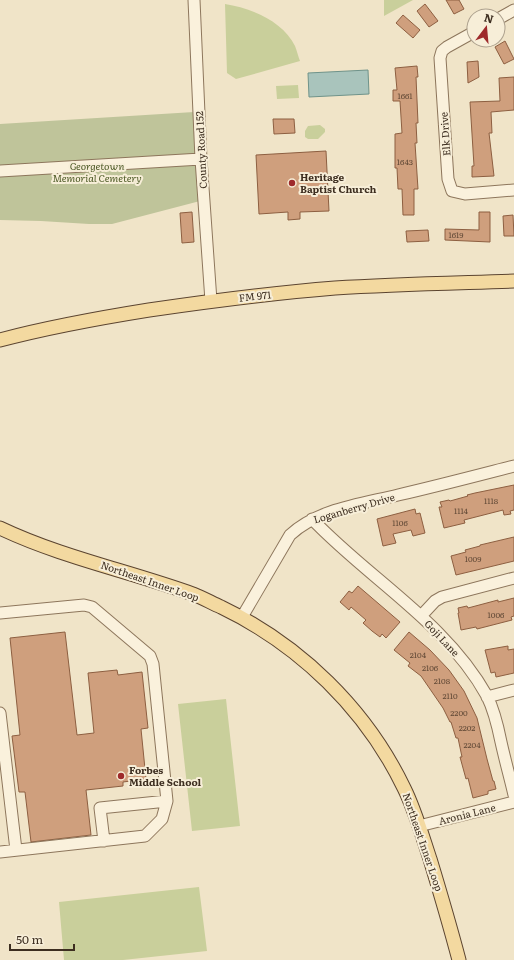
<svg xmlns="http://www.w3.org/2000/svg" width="514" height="960" font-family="Literata,serif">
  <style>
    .green { fill: #c9cf9b }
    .cemetery { fill: #bfc49a }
    .water { fill: #a9c4bc; stroke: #6f938a }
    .building { fill: #cf9f7d; stroke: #8d5f41 }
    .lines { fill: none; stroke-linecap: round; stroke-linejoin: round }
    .minor-casing { stroke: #8d765c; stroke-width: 13 }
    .major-casing { stroke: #5b4430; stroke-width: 15 }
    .minor { stroke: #faf1dc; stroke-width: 11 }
    .major { stroke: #f3d9a0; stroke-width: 13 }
    .poi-dot { fill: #9e2a2b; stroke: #f7eed8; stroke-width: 1.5 }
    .labels { text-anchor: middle; stroke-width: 4; stroke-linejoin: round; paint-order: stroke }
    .number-label { font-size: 8px; fill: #624a37 }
    .street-label { font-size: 10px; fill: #3d2e20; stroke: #f7eed8 }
    .park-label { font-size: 10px; font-style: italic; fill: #4d5a26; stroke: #f7eed8 }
    .poi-label { font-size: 10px; font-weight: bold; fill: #3d2e20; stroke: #f7eed8; text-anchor: start }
  </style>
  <rect width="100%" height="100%" fill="#f0e4c8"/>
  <path class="green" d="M384,0H413L384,16Z
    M225,4C251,8 283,21 295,46C297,51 298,56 300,61L236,79L227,73Z
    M298,85L299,98L277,99L276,86Z
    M320,125L325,129V132L318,139H308L305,137V131L308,126Z
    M226,699L240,826L192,831L178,704Z
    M199,887L207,951L123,960H64L59,902Z"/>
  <path class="cemetery" d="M194,112L200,201L112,224H89L41,221L0,220V124Z"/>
  <path class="water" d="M368,70L369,94L309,97L308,73Z"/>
  <path class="building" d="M446,0H459L464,9L454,14Z
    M425,4L438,21L429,27L417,11Z
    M403,15L420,30L413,38L396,23Z
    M505,41L514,59L504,64L495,47Z
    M478,61L479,77L468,83L467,62Z
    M417,66L418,77H416L418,123H416L417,143H415L418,189H414V215H403L402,189H398L397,168H395V134L402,133L400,101H393V90H397L395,68Z
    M514,77V110L491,112L492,133H489L494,176L472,177V166H474L470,102L500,101L499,78Z
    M273,119H294L295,133L274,134Z
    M326,151L329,211L300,212V219L288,220V212L259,214L256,155Z
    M192,212L194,242L182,243L180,213Z
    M479,212H490V242L445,240V229L479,230Z
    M513,215L514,236H504L503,216Z
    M428,230L429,241L407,242L406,231Z
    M514,485V510L510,511L511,514L504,515L503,510L464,520L465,523L444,528L439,507H442L440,502L449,500L450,501L468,496L467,495L475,493Z
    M415,509L416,514L420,513L425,533L413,536L411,530L393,534L396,543L383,546L377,519Z
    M514,537V561L456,575L451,556L466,552L465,550L480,546V545Z
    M358,586L400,622L386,638L382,634L380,637L372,631L363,623L366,620L351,607L349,610L340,602L349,591L352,593Z
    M514,598V616L511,617L512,620L477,629L476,627L461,630L458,613H459L458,608L467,606L468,608L498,600V602Z
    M65,632L77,735L94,733L88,673L117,670L118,675L142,672L148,728L141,729L146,779L123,782V786L86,790L91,835L31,842L25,792H19L12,736L20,735L10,638Z
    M409,632L430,650L449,670L464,691L477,718L487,759L493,781H494L496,789L488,791V794L473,798L468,778L466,779L460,757H462L458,738H456L451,722H450L443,708L421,676L408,666L410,663L394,650Z
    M508,646V650L514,649V673L496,677L495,672L491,673L485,650Z"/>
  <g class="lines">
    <defs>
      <path id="minor" d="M194,0L201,159L211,301
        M498,19L514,10
        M474,32L447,47L442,51L440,58L448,179L452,191L465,194L514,190
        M0,171L201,159
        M312,519C369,579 446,622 487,696C494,710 498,727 501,742C505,760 510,778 514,795
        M0,613L84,605L92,607L150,656L153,664L167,801L162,819L145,836L0,852
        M421,616L435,601L442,597L514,578
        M242,617L290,535C318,509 361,504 398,495C437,486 475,476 514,466
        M487,697L514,690
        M0,713L16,850
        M419,826L514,802
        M104,841L100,808L167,801"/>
      <path id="major" d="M0,340C49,327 99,318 149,310C211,301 273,293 335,288C395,284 455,283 514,281
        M0,528C61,557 129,571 193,594C203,598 212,603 221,607C300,645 366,709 404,788C415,810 422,835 430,859C440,892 450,926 459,960"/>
    </defs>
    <use href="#minor" class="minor-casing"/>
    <use href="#major" class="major-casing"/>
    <use href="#minor" class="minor"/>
    <use href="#major" class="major"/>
  </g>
  <g class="poi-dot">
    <circle cx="292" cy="183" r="4"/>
    <circle cx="121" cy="776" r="4"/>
  </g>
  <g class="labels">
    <g class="number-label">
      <text x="405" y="99">1661</text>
      <text x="405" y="165">1643</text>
      <text x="456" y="238">1619</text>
      <text x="491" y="504">1118</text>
      <text x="461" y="514">1114</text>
      <text x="400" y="526">1106</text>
      <text x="473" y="562">1009</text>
      <text x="496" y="618">1006</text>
      <text x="418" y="658">2104</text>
      <text x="430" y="671">2106</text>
      <text x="442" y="684">2108</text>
      <text x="450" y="699">2110</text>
      <text x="459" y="716">2200</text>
      <text x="467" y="731">2202</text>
      <text x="472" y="748">2204</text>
    </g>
    <g class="street-label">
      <text transform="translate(445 134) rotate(-94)" y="4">Elk Drive</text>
      <text transform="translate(201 150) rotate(-93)" y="4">County Road 152</text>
      <text transform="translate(255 296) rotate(-6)" y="4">FM 971</text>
      <text transform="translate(354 508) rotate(-16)" y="4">Loganberry Drive</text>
      <text transform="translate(150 581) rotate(19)" y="4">Northeast Inner Loop</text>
      <text transform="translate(442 638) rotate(47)" y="4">Goji Lane</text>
      <text transform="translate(467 814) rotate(-14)" y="4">Aronia Lane</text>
      <text transform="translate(423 842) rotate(71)" y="4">Northeast Inner Loop</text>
    </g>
    <g class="park-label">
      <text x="97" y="170">Georgetown<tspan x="97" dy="12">Memorial Cemetery</tspan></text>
    </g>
    <g class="poi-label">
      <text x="300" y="181">Heritage<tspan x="300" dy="12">Baptist Church</tspan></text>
      <text x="129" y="774">Forbes<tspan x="129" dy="12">Middle School</tspan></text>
    </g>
  </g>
  <g transform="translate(486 28) rotate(16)"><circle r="19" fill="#f7eed8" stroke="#ada18e"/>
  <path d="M0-3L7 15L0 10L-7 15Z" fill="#9e2a2b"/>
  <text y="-6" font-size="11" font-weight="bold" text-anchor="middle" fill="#3d2e20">N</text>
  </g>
  <path d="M10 944v6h64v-6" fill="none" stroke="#3d2e20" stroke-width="2"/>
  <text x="16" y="944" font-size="12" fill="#3d2e20" stroke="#f7eed8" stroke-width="3" paint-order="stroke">50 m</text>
</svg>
